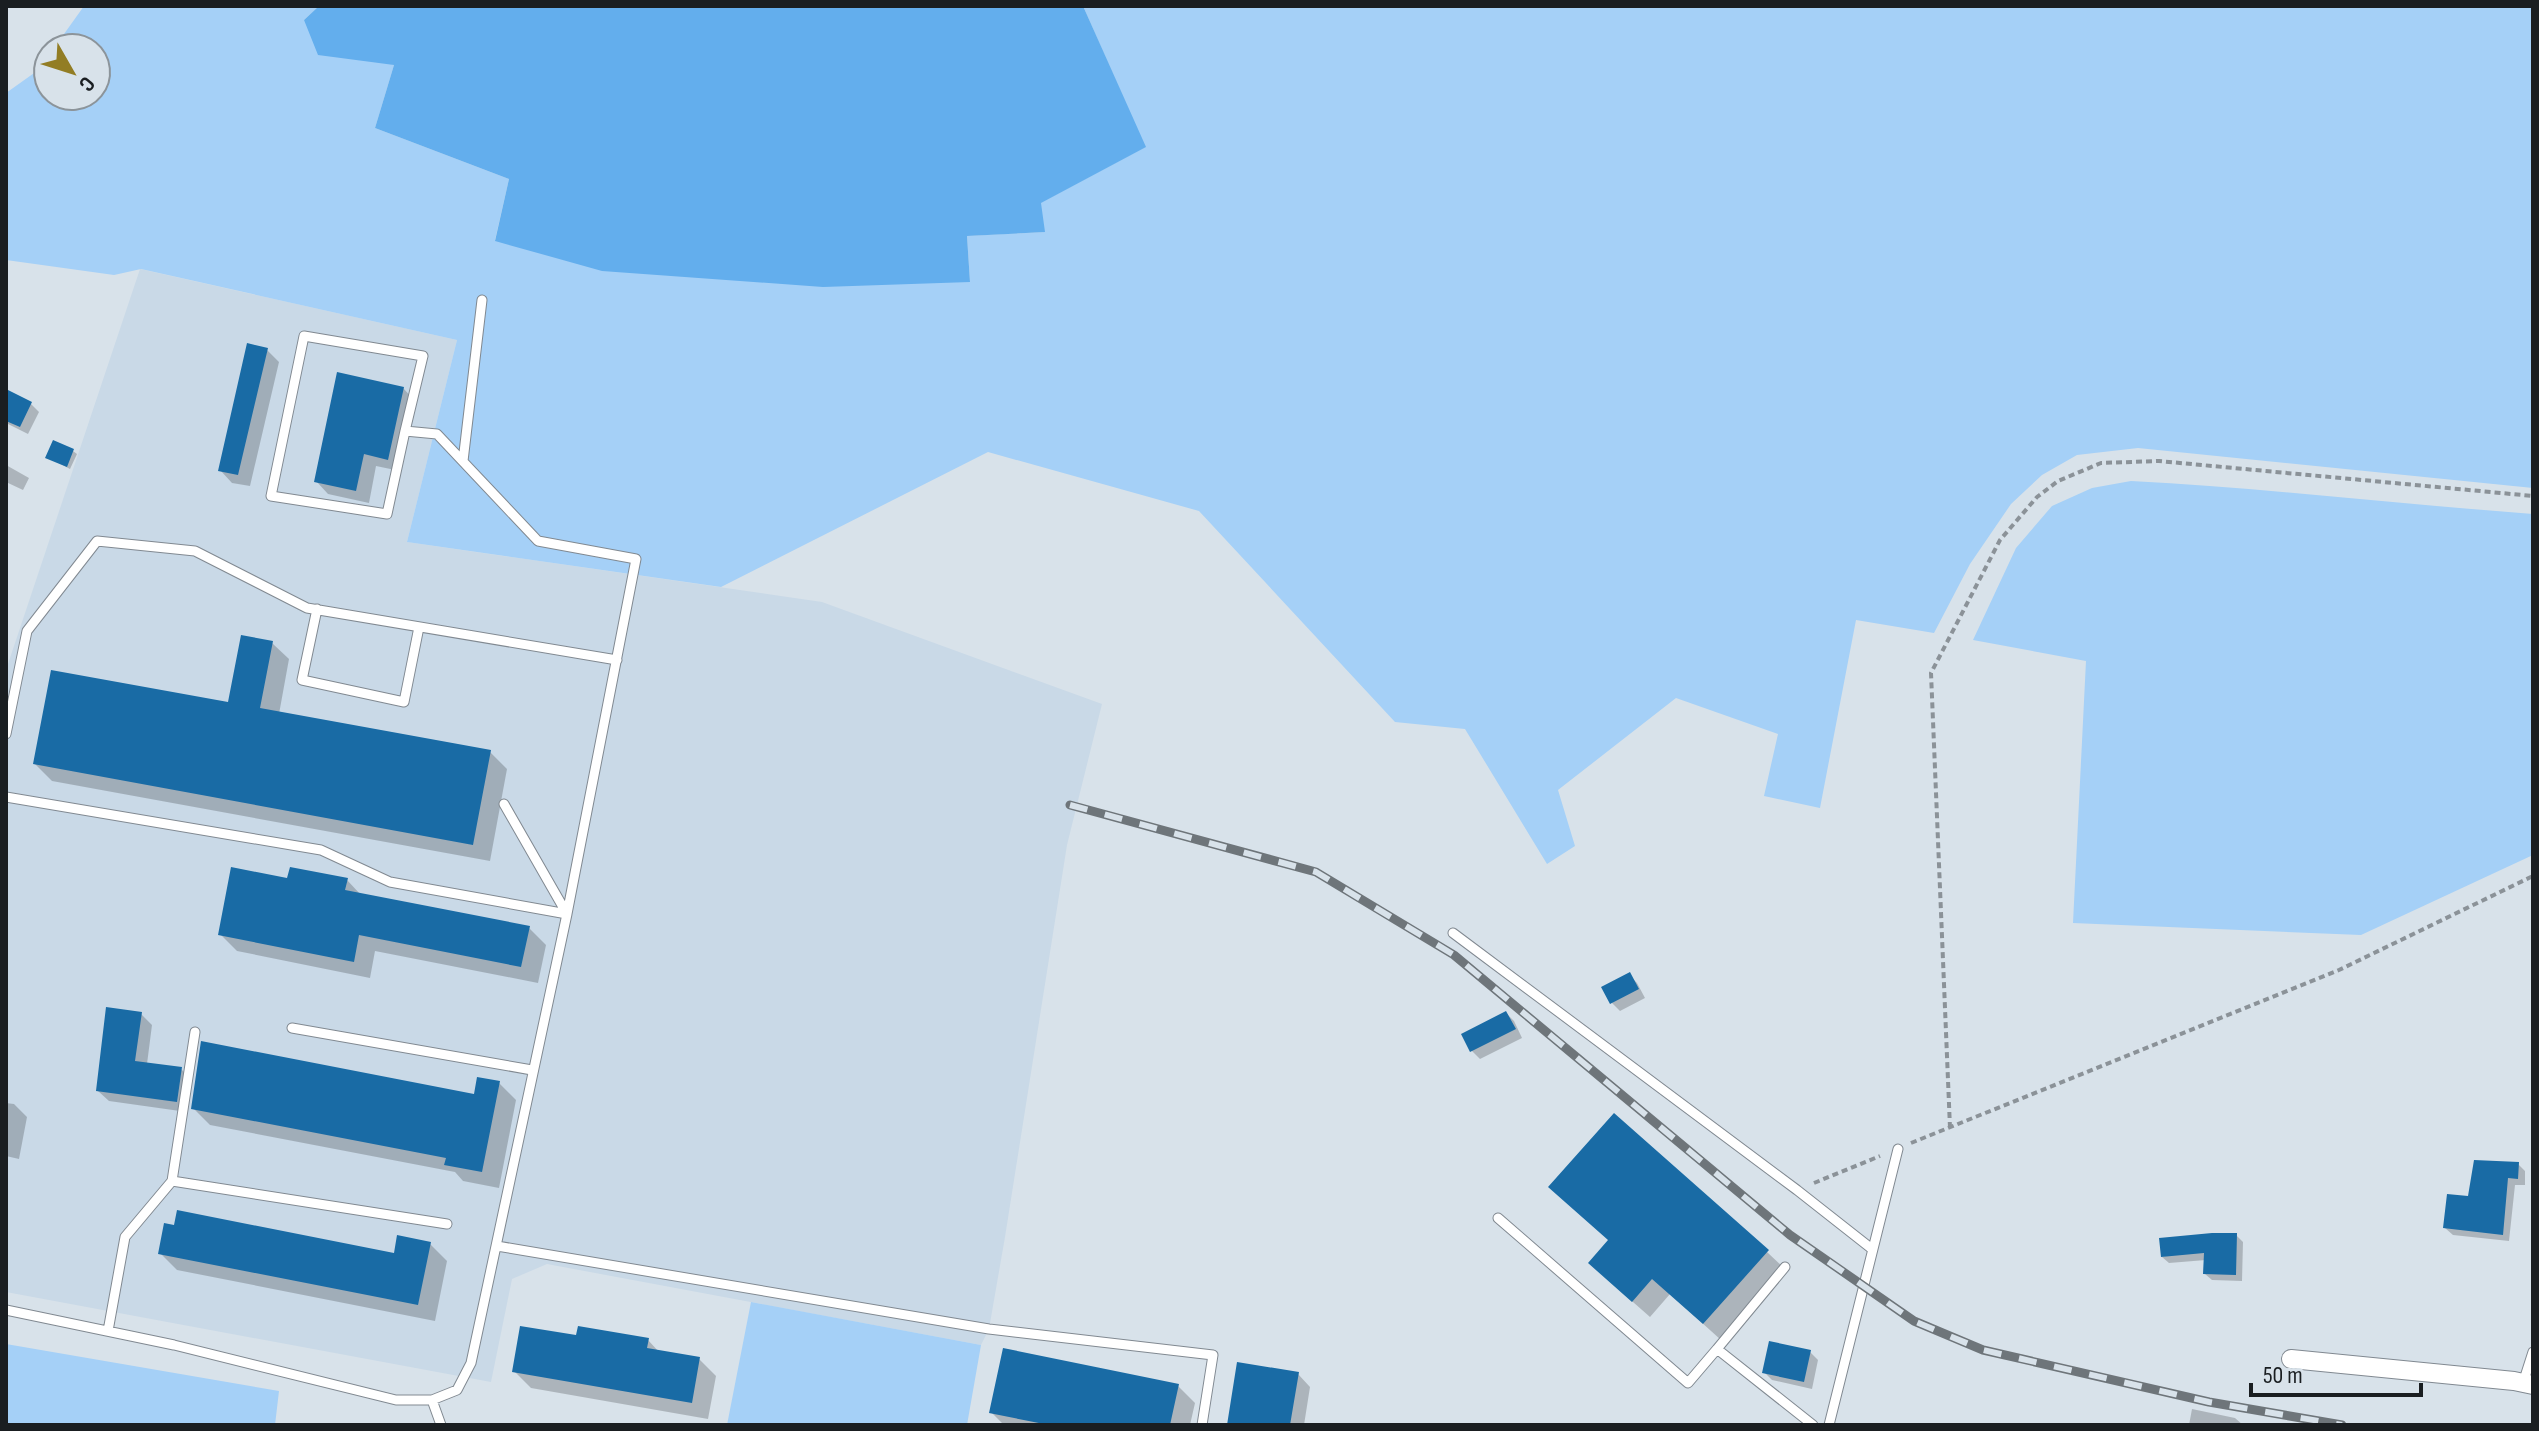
<svg xmlns="http://www.w3.org/2000/svg" width="2539" height="1431" font-family="'Sofia Sans Condensed',sans-serif">
  <style>
    .built { fill: #c9d9e7 }
    .green { fill: #a5d0f7 }
    .forest { fill: #63aeed }
    .shadow { fill: #0003 }
    .building { fill: #196ba5 }
    .lines { fill: none; stroke-linecap: round; stroke-linejoin: round }
    .lane-casing { stroke: #818991; stroke-width: 11 }
    .street-casing { stroke: #818991; stroke-width: 20 }
    .path { stroke: #8b9298; stroke-width: 4; stroke-dasharray: 6 4; stroke-linecap: butt }
    .lane { stroke: #fff; stroke-width: 9 }
    .street { stroke: #fff; stroke-width: 18 }
    .rail-casing { stroke: #6e757a; stroke-width: 9 }
    .rail { stroke: #d8e2ea; stroke-width: 6; stroke-dasharray: 18; stroke-linecap: butt }
  </style>
  <rect width="100%" height="100%" fill="#d8e2ea"/>
  <path class="built" d="M140,269L457,340L407,542L822,602L1102,704L1067,845L1005,1237L989,1329L981,1345L547,1264L512,1279L491,1382L6,1292V670Z"/>
  <path class="green" d="M84,6H319L304,20L394,65L375,128L509,179L495,240L970,282L967,236L1044,232L1040,203L1145,147L1083,6H2533V488L2138,448L2077,455L2042,475L2011,504L1970,564L1934,633L1856,620L1820,808L1764,796L1778,734L1676,698L1558,790L1575,846L1547,864L1465,729L1395,722L1199,511L988,452L721,587L407,542L457,340L141,269L114,275L6,260V93L37,71L48,56V96H96V48H54Z
    M2131,481C2265,488 2399,504 2533,514V855L2361,935L2073,923L2086,661L1973,640L2016,548L2052,506L2092,488Z
    M751,1302L981,1345L967,1425H727Z
    M6,1344L279,1391L275,1425H6Z"/>
  <path class="forest" d="M319,6H1083L1146,147L1041,203L1045,232L967,236L970,282L823,287L602,271L495,241L509,179L375,128L394,65L318,55L304,20Z"/>
  <path class="shadow" d="M266,349L279,362L250,486L232,483L220,470Z
    M403,388L415,401L400,471L376,466L369,503L328,494L316,481Z
    M6,391L31,404L39,412L28,434L6,423Z
    M73,451L77,454L70,469L47,457Z
    M6,465L29,478L23,490L6,482Z
    M272,643L289,659L279,714L490,752L507,769L490,861L52,781L35,764L230,705Z
    M289,880H347L361,895L529,928L546,945L538,983L375,951L370,978L237,951L220,934Z
    M1629,975L1637,983L1645,998L1620,1011L1612,1003Z
    M1506,1013L1514,1021L1522,1038L1480,1059L1472,1051L1464,1035Z
    M141,1014L152,1025L147,1064L181,1069L192,1080L187,1112L109,1101L98,1091Z
    M499,1083L516,1100L499,1188L463,1181L455,1172L210,1125L193,1108L476,1096Z
    M6,1103L14,1104L27,1117L19,1159L6,1156Z
    M2518,1164L2525,1171V1185H2515L2509,1241L2453,1235L2445,1228Z
    M2236,1235L2243,1242L2242,1281L2212,1280L2205,1274L2206,1260L2169,1263L2162,1257Z
    M430,1244L447,1261L435,1321L177,1270L160,1253L395,1255Z
    M1767,1252L1784,1268L1721,1340L1670,1294L1650,1317L1608,1280Z
    M577,1338L648,1340L659,1352L699,1359L716,1376L708,1419L531,1388L514,1371Z
    M1810,1352L1818,1360L1812,1389L1772,1380L1764,1372Z
    M1298,1374L1310,1387L1304,1425H1229Z
    M1178,1386L1195,1403L1190,1425H1004L991,1412Z
    M2192,1409L2235,1418L2243,1425H2189Z"/>
  <path class="building" d="M247,343L268,348L238,475L218,471Z
    M337,372L404,387L388,460L364,454L356,491L314,482Z
    M6,389L32,402L20,427L6,421Z
    M53,440L74,449L67,467L45,458Z
    M241,635L273,641L260,708L491,750L473,845L33,764L51,670L228,702Z
    M231,867L287,878L290,867L348,878L345,890L530,926L521,967L359,935L354,962L218,935Z
    M1630,972L1639,989L1610,1004L1601,987Z
    M106,1007L142,1012L135,1061L182,1067L177,1102L96,1091Z
    M1506,1011L1516,1029L1470,1052L1461,1034Z
    M201,1041L474,1094L477,1077L500,1081L482,1172L444,1165L446,1158L191,1109Z
    M1614,1113L1769,1250L1703,1324L1652,1279L1632,1302L1588,1263L1608,1240L1548,1187Z
    M2474,1160L2519,1162L2518,1179L2508,1178L2503,1235L2443,1228L2447,1194L2468,1196Z
    M177,1210L394,1253L397,1235L431,1242L418,1305L158,1254L164,1223L174,1225Z
    M2212,1233H2237L2236,1275L2203,1274L2204,1253L2161,1257L2159,1238Z
    M520,1326L576,1335L578,1326L649,1338L647,1348L700,1357L692,1403L512,1372Z
    M1769,1341L1811,1350L1804,1382L1762,1373Z
    M1003,1348L1179,1384L1170,1425H1049L989,1413Z
    M1237,1362L1299,1372L1290,1425H1227Z"/>
  <g class="lines">
    <defs>
      <path id="lane" d="M405,431L387,514L271,496L304,336L423,356L405,431L437,434L538,541L636,559L567,914
        M463,461L482,300
        M317,609L302,680L404,702L419,627
        M6,734L27,631L97,541L195,551L307,608L617,660
        M6,797L321,850L390,882L567,914L471,1363L457,1390L432,1400H396L174,1345L6,1310
        M504,804L567,914
        M1453,933L1797,1190L1872,1249
        M292,1028L532,1070
        M195,1032L172,1181L447,1224
        M1498,1218L1688,1383L1717,1349
        M497,1246L989,1329L1213,1355L1202,1425
        M1785,1267L1717,1349L1813,1425
        M108,1331L125,1237L172,1181
        M2523,1383L2533,1352
        M432,1400L441,1425
        M1829,1425L1898,1149"/>
      <path id="street" d="M2291,1359L2514,1381L2533,1385"/>
    </defs>
    <use href="#lane" class="lane-casing"/>
    <use href="#street" class="street-casing"/>
    <path class="path" d="M1950,1128L1931,673L2000,540L2037,497L2058,481L2101,463L2159,461L2533,496
      M1911,1143L2339,970L2533,876
      M1814,1183L1880,1156"/>
    <use href="#lane" class="lane"/>
    <use href="#street" class="street"/>
    <defs>
      <path id="rail" d="M1070,805L1316,872L1454,955L1790,1235L1914,1321L1983,1350L2209,1402L2342,1425"/>
    </defs>
    <use href="#rail" class="rail-casing"/>
    <use href="#rail" class="rail"/>
  </g>
  <rect width="2539" height="1431" fill="none" stroke="#1a1e21" stroke-width="16"/>
  <g transform="translate(72 72) rotate(129)"><circle r="38" fill="#d8e2ea" stroke="#8c949a" stroke-width="2"/>
  <path d="M0-6L14 30L0 20L-14 30Z" fill="#927d24"/>
  <text y="-12" font-size="22" font-weight="bold" text-anchor="middle" fill="#1a1e21">С</text>
  </g>
  <path d="M2251 1383v12h170v-12" fill="none" stroke="#1a1e21" stroke-width="4"/>
  <text x="2263" y="1383" font-size="24" fill="#1a1e21" stroke="#d8e2ea" stroke-width="6" paint-order="stroke">50 m</text>
</svg>
